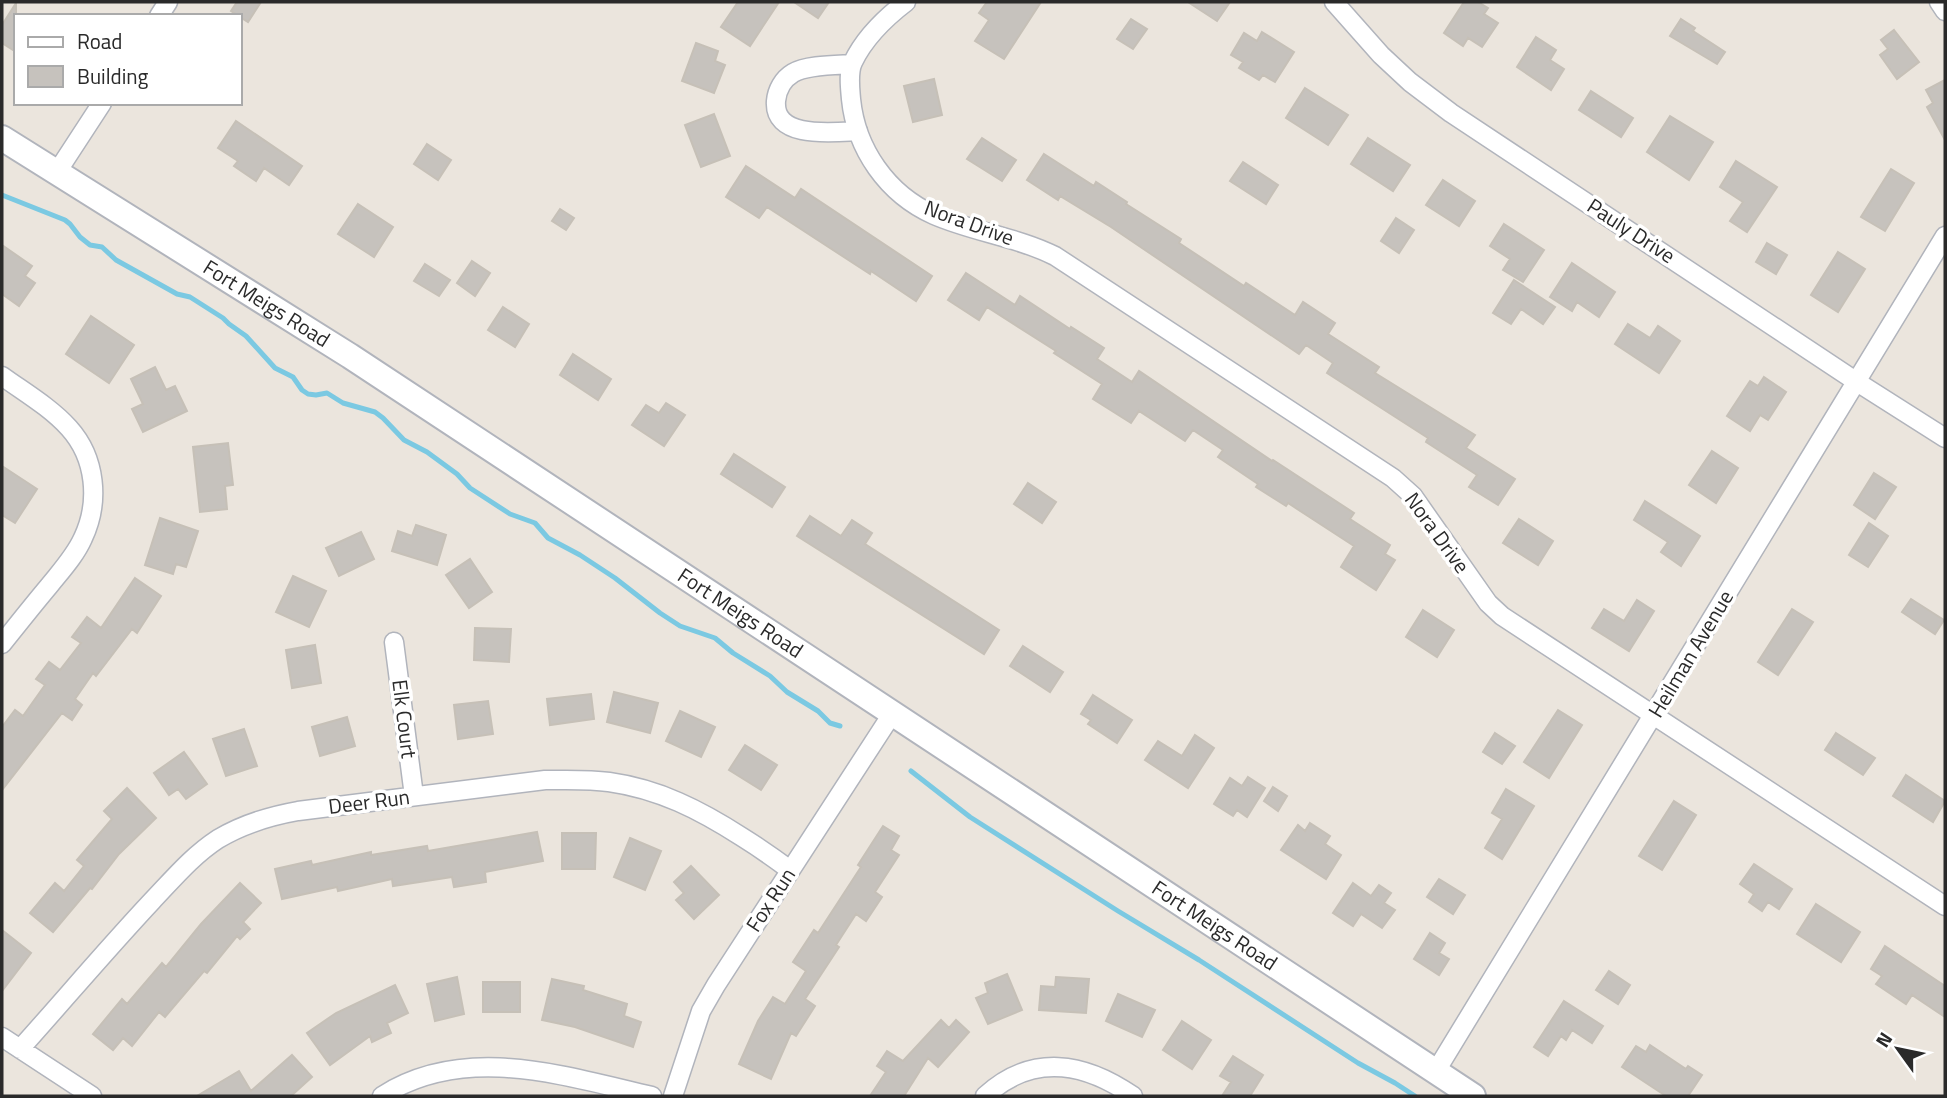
<svg xmlns="http://www.w3.org/2000/svg" width="1947" height="1098" font-family="'Titillium Web',sans-serif">
  <style>
    .lines { fill: none; stroke-linecap: round; stroke-linejoin: round }
    .stream { stroke: #7bc9e2; stroke-width: 5 }
    .building { fill: #c6c2bd; stroke: #c6c0b7; stroke-width: 2 }
    .street-casing { stroke: #b1b4bc; stroke-width: 21 }
    .secondary-casing { stroke: #b1b4bc; stroke-width: 28 }
    .street { stroke: #fff; stroke-width: 18 }
    .secondary { stroke: #fff; stroke-width: 24 }
    .labels { text-anchor: middle; stroke-width: 7; stroke-linejoin: round; paint-order: stroke }
    .street-label { font-size: 21px; fill: #2a2a2a; stroke: #fff }
  </style>
  <rect width="100%" height="100%" fill="#ebe5dd"/>
  <g class="lines">
    <path class="stream" d="M2,195L65,220L70,224L80,237L90,245L102,247L116,260L177,294L190,297L223,318L229,324L246,336L275,368L293,377L302,390L308,394L316,395L327,393L343,403L375,412L383,418L404,440L427,452L457,474L470,488L510,514L535,523L548,538L580,555L615,578L660,613L680,626L715,638L733,653L770,676L787,692L818,711L830,723L840,726
      M911,771L970,817L1118,911L1199,960L1358,1063L1395,1083L1415,1096"/>
  </g>
  <path class="building" d="M237,2H261L248,22L231,11Z
    M738,2H779L750,46L721,27Z
    M794,2H829L818,18Z
    M987,2H1041L1004,59L975,41L989,20L979,13Z
    M1188,2H1230L1217,21Z
    M1464,2H1478L1488,8L1484,14L1498,23L1482,47L1468,38L1463,46L1444,33Z
    M16,3V52L2,43V25Z
    M1131,19L1147,29L1133,49L1117,39Z
    M1681,19L1695,28L1693,31L1725,52L1717,64L1670,36Z
    M1894,30L1919,62L1897,79L1880,55L1888,49L1881,40Z
    M1262,32L1294,52L1275,82L1263,75L1259,80L1239,68L1243,62L1231,55L1244,33L1257,41Z
    M1536,37L1556,50L1550,60L1564,69L1551,90L1517,67Z
    M696,43L718,51L715,61L725,65L714,93L682,81Z
    M934,79L942,115L913,122L904,86Z
    M1945,80V140L1927,107L1933,103L1926,90Z
    M1305,88L1348,115L1328,145L1286,118Z
    M1591,91L1633,118L1621,137L1579,110Z
    M714,114L730,156L701,167L685,125Z
    M1670,116L1713,142L1689,180L1647,152Z
    M236,121L302,166L289,185L264,168L256,181L234,166L238,161L218,148Z
    M982,138L1016,160L1002,181L967,159Z
    M1368,138L1410,165L1393,191L1351,164Z
    M427,144L451,160L438,180L414,164Z
    M1044,154L1094,186L1096,182L1127,202L1126,204L1181,239L1179,243L1244,286L1246,283L1295,315L1303,302L1335,323L1328,334L1379,367L1375,373L1475,435L1466,448L1515,479L1498,505L1469,487L1477,475L1426,442L1428,438L1327,373L1333,363L1306,345L1299,354L1111,227L1060,196L1058,200L1027,180Z
    M1736,161L1777,187L1747,232L1730,221L1743,202L1720,187Z
    M1243,162L1278,185L1266,204L1230,181Z
    M746,166L795,198L801,189L932,276L916,301L871,271L870,274L767,207L759,218L726,197Z
    M1891,169L1914,183L1885,231L1861,217Z
    M1443,180L1475,201L1459,226L1426,205Z
    M358,204L393,227L374,257L338,234Z
    M560,209L574,218L566,230L552,221Z
    M1396,218L1414,230L1399,253L1381,241Z
    M1504,224L1544,250L1523,282L1503,270L1510,259L1490,246Z
    M1767,243L1787,255L1776,274L1756,262Z
    M2,245L32,266L25,276L35,283L19,306L2,294Z
    M1838,252L1865,269L1838,312L1811,295Z
    M472,261L490,273L475,296L457,283Z
    M1572,263L1615,292L1599,317L1577,302L1572,311L1550,297Z
    M425,264L450,280L439,296L414,281Z
    M966,273L1015,305L1020,296L1070,329L1071,327L1104,348L1097,359L1132,382L1139,371L1272,461L1273,460L1354,513L1350,519L1390,545L1385,554L1395,560L1376,590L1341,567L1354,546L1288,503L1286,506L1256,487L1258,484L1218,457L1223,450L1193,430L1185,441L1139,411L1131,423L1093,399L1102,384L1054,353L1056,351L987,307L979,320L948,300Z
    M1514,280L1555,307L1543,324L1521,309L1511,324L1493,313Z
    M503,307L529,324L515,347L488,330Z
    M91,316L134,345L109,383L66,354Z
    M1628,324L1650,338L1658,326L1680,341L1659,373L1615,344Z
    M573,354L611,379L598,400L560,375Z
    M155,367L166,390L175,386L187,411L143,432L132,409L143,404L131,379Z
    M1764,377L1786,392L1768,420L1760,415L1750,431L1727,416L1750,381L1758,386Z
    M666,403L685,415L664,446L632,425L646,405L659,413Z
    M228,443L233,485L225,486L227,509L200,512L193,447Z
    M1712,451L1738,468L1716,503L1689,485Z
    M734,454L785,487L772,507L721,474Z
    M2,466L37,489L15,523L2,515Z
    M1874,473L1896,487L1875,519L1854,505Z
    M1028,483L1056,502L1042,523L1014,504Z
    M1645,501L1700,536L1681,566L1661,552L1668,542L1634,520Z
    M810,516L841,536L852,520L872,533L865,544L999,630L984,654L797,536Z
    M160,518L198,531L186,567L176,564L173,574L145,565Z
    M1519,519L1553,541L1538,565L1503,543Z
    M1869,523L1888,536L1868,567L1849,555Z
    M416,525L446,535L437,565L392,551L398,531L412,536Z
    M361,532L374,559L339,576L326,548Z
    M470,559L492,592L469,608L446,575Z
    M293,576L326,591L309,627L276,612Z
    M135,578L161,596L137,633L132,629L96,676L93,673L75,699L82,705L72,720L62,713L2,790V727L15,710L23,716L45,685L36,679L49,662L60,670L81,643L72,637L87,617L101,628Z
    M1911,599L1944,620L1935,634L1902,612Z
    M1637,600L1654,611L1629,651L1592,628L1604,609L1624,621Z
    M1792,609L1813,622L1778,675L1758,662Z
    M1423,610L1454,630L1437,657L1406,637Z
    M475,628L511,629L509,662L474,660Z
    M315,645L321,683L292,688L286,650Z
    M1023,646L1063,672L1050,692L1010,666Z
    M614,692L658,703L650,733L607,722Z
    M591,694L594,719L550,725L547,699Z
    M1093,695L1132,720L1117,743L1088,724L1091,720L1081,714Z
    M488,701L493,734L458,739L454,705Z
    M1558,710L1582,725L1549,778L1524,762Z
    M680,711L715,727L701,757L666,741Z
    M347,717L355,746L320,756L312,727Z
    M244,729L257,766L226,776L213,739Z
    M1495,733L1515,746L1502,764L1483,752Z
    M1836,733L1875,758L1863,775L1825,750Z
    M1195,735L1214,748L1188,788L1145,760L1158,741L1182,756Z
    M745,745L777,765L761,790L729,770Z
    M184,752L207,784L186,799L178,789L169,795L154,773Z
    M1906,775L1945,801L1933,822L1893,796Z
    M1248,777L1265,788L1247,817L1237,810L1233,816L1214,804L1230,778L1242,786Z
    M1273,787L1287,796L1278,811L1264,801Z
    M127,788L156,818L119,854L92,889L90,888L53,932L30,913L55,883L64,891L84,866L77,860L112,819L104,811Z
    M1506,789L1534,806L1502,859L1485,848L1502,819L1492,813Z
    M1674,801L1696,815L1662,870L1639,856Z
    M1310,823L1330,836L1325,844L1341,855L1326,879L1281,850L1298,825L1305,831Z
    M883,826L899,836L891,850L899,855L875,892L882,897L866,921L856,914L836,945L839,947L805,999L815,1006L796,1036L791,1033L771,1079L739,1064L758,1021L773,997L785,1004L806,971L793,962L814,930L818,933L861,867L858,865Z
    M537,832L543,861L485,872L486,882L454,887L452,877L393,886L392,879L338,891L337,887L282,899L275,869L311,861L312,865L371,852V855L427,846L428,851Z
    M562,833H596L595,869H562Z
    M630,838L661,851L645,890L614,877Z
    M1754,864L1792,889L1779,909L1768,902L1762,911L1749,902L1754,894L1740,884Z
    M691,866L719,895L694,919L676,900L684,893L674,882Z
    M1439,879L1465,895L1453,914L1427,897Z
    M240,883L261,903L243,922L250,929L240,939L237,936L207,973L204,971L165,1017L159,1012L132,1046L123,1038L113,1050L93,1034L122,999L127,1004L162,963L166,967L201,924Z
    M1353,883L1371,896L1379,885L1391,893L1384,903L1395,910L1382,928L1361,914L1353,926L1333,913Z
    M1816,904L1860,932L1841,962L1797,934Z
    M2,930L31,953L2,991Z
    M1430,933L1445,943L1439,953L1449,959L1439,975L1414,959Z
    M1885,946L1945,986V1017L1912,995L1906,1004L1876,984L1882,976L1871,969Z
    M1609,971L1630,985L1618,1004L1596,990Z
    M1007,974L1022,1010L988,1024L976,998L988,993L985,983Z
    M457,977L464,1014L435,1021L427,984Z
    M1056,977L1089,979L1086,1013L1039,1010L1041,986L1055,987Z
    M552,979L584,986L583,990L627,1004L624,1016L641,1022L633,1047L575,1027L542,1020Z
    M483,982H520V1012H483Z
    M395,985L408,1013L387,1023L391,1033L372,1042L370,1036L330,1065L307,1033L336,1013Z
    M1118,994L1155,1010L1142,1037L1106,1021Z
    M1564,1001L1603,1026L1592,1043L1572,1030L1566,1040L1561,1036L1548,1056L1534,1047Z
    M941,1020L949,1028L956,1020L969,1032L938,1067L928,1058L904,1096H870L886,1072L877,1066L887,1051L903,1061Z
    M1182,1021L1211,1040L1192,1069L1163,1050Z
    M1650,1045L1686,1069L1688,1066L1702,1075L1688,1096H1666L1622,1067L1636,1046L1646,1052Z
    M292,1055L312,1077L291,1096H197L239,1071L251,1091Z
    M1233,1056L1263,1075L1250,1096H1222L1231,1082L1220,1076Z"/>
  <g class="lines">
    <defs>
      <path id="street" d="M906,2C885,18 865,37 853,62C848,72 850,87 851,99C856,149 887,194 934,215C973,232 1017,237 1055,256L1393,478L1413,496L1488,603L1502,616L1945,906
        M1334,2L1381,55L1410,82L1451,113L1857,382L1945,438
        M1939,2L1945,11
        M159,16L168,2
        M852,64C836,65 806,65 793,73C783,79 777,90 776,101C773,140 834,132 858,131
        M57,172L102,103
        M2,376C24,392 50,407 69,428C96,458 100,502 83,538C75,556 61,571 49,586C33,605 18,624 2,644
        M394,642L414,796
        M2,1037L92,1096
        M20,1049C64,1000 107,949 152,901C173,879 192,856 218,839C243,824 270,816 298,811L545,780C567,780 588,779 609,782C659,789 700,810 742,837C758,847 774,858 790,870
        M1436,1071L1945,236
        M382,1096C465,1043 564,1076 652,1096
        M673,1096L701,1011L716,985L892,714
        M985,1096C1032,1053 1084,1062 1133,1096"/>
      <g id="secondary">
        <path id="s1" d="M2,138L350,356L1473,1096"/>
      </g>
    </defs>
    <use href="#street" class="street-casing"/>
    <use href="#secondary" class="secondary-casing"/>
    <use href="#street" class="street"/>
    <use href="#secondary" class="secondary"/>
  </g>
  <g class="labels">
    <g class="street-label">
      <text transform="translate(969 223) rotate(20)" y="7">Nora Drive</text>
      <text transform="translate(1631 231) rotate(33)" y="7">Pauly Drive</text>
      <text dy="7" stroke="none"><textPath href="#s1" startOffset="312">Fort Meigs Road</textPath></text>
      <text transform="translate(1437 533) rotate(54)" y="7">Nora Drive</text>
      <text dy="7" stroke="none"><textPath href="#s1" startOffset="878">Fort Meigs Road</textPath></text>
      <text transform="translate(1691 654) rotate(-59)" y="7">Heilman Avenue</text>
      <text transform="translate(404 719) rotate(83)" y="7">Elk Court</text>
      <text transform="translate(369 802) rotate(-7)" y="7">Deer Run</text>
      <text transform="translate(771 900) rotate(-57)" y="7">Fox Run</text>
      <text dy="7" stroke="none"><textPath href="#s1" startOffset="1446">Fort Meigs Road</textPath></text>
    </g>
  </g>
  <rect width="1947" height="1098" fill="none" stroke="#2a2a2a" stroke-width="7"/>
  <rect x="14" y="14" width="228" height="91" fill="#ffffff" stroke="#aaaaaa" stroke-width="2"/>
  <rect x="28" y="37" width="35" height="10" fill="#ffffff" stroke="#aaaaaa" stroke-width="2"/>
  <text x="77" y="49" font-size="21" fill="#2a2a2a">Road</text>
  <rect x="28" y="66" width="35" height="21" fill="#c6c2bd" stroke="#aaaaaa" stroke-width="2"/>
  <text x="77" y="84" font-size="21" fill="#2a2a2a">Building</text>
  <g transform="translate(1898 1049) rotate(303)" stroke="#ffffff" stroke-width="5" paint-order="stroke">
  <path d="M0-5L12 26L0 18L-12 26Z" fill="#2a2a2a"/>
  <text y="-10" font-size="19" font-weight="bold" text-anchor="middle" fill="#2a2a2a">N</text>
  </g>
</svg>
